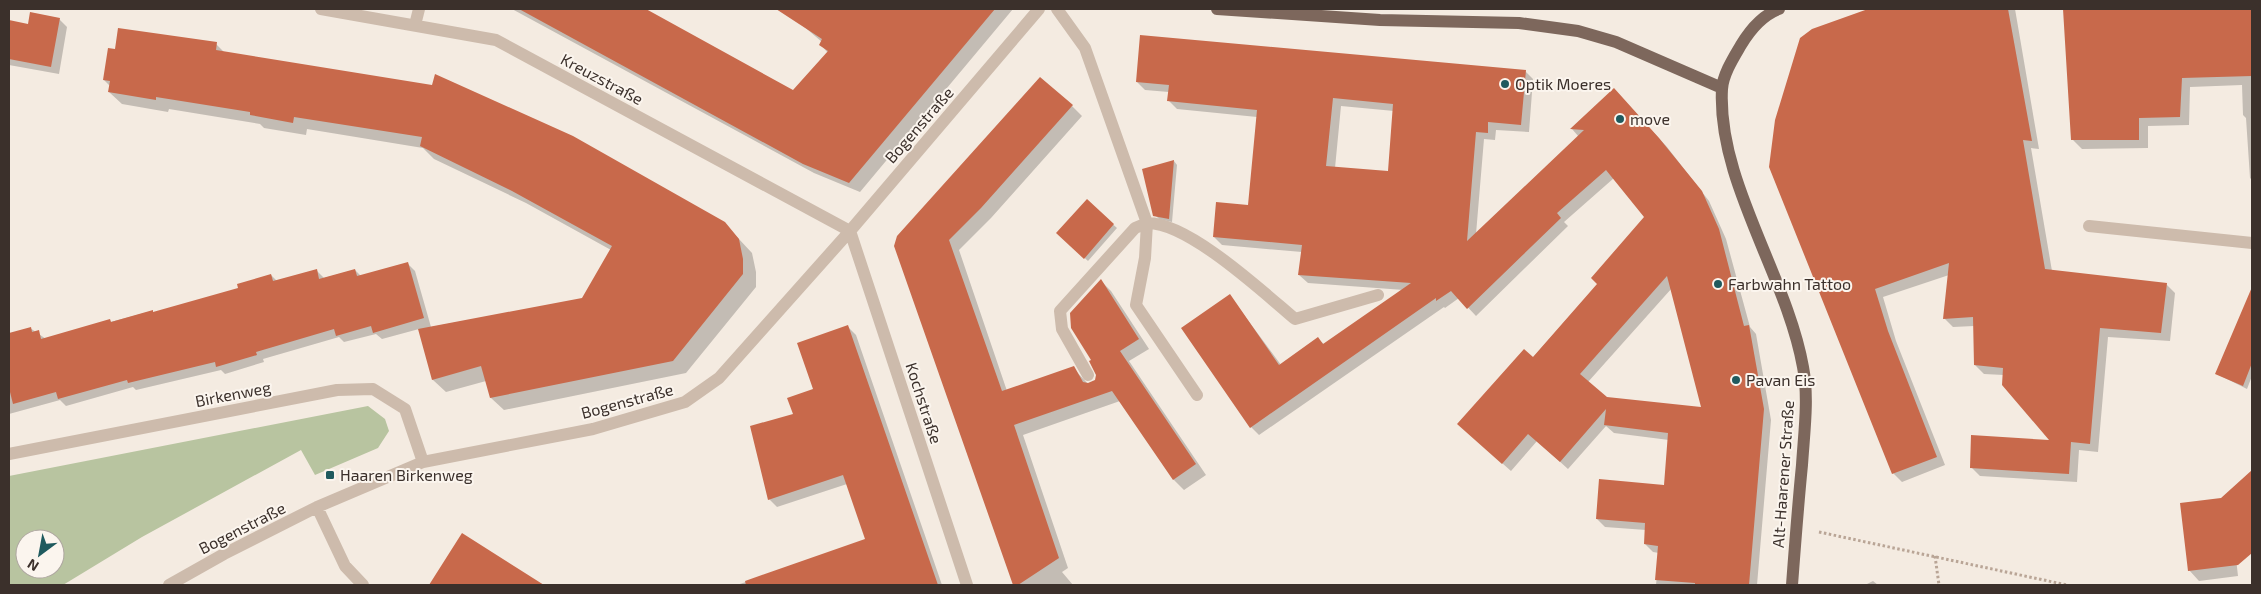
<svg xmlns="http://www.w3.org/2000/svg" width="2261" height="594" font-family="'Exo 2',sans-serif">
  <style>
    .green { fill: #b8c4a0; fill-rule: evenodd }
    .shadow { fill: #0003; fill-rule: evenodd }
    .building { fill: #c8694b; fill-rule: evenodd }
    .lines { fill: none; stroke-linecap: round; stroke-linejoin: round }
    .path { stroke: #b9a596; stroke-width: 3; stroke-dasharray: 2.5 2.5; stroke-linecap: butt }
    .minor { stroke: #cdbbac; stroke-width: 12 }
    .major { stroke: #7d675c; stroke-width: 12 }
    .poi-dot { fill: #1f5a5e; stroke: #fbf5ee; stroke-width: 2 }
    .labels { text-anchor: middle; stroke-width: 4; stroke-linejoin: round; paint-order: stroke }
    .street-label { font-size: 16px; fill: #3b302b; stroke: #fbf5ee }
    .poi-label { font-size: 16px; fill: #3b302b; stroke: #fbf5ee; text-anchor: start }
  </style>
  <rect width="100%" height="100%" fill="#f4ebe1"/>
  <path class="green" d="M368,406L385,419L389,431L378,448L315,475L301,450L142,537L63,585H9V476ZM25,539H55V569H25Z"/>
  <path class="shadow" d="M512,9H642L793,92L828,53L821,45L822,42L801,24L811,9H1013L860,192L814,173Z
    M1876,9H2015L2039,149L2031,148L2052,271L2166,284L2175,293L2170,341L2108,337L2098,452L2079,450L2077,482L1980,476L1971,467L2052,441L2004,375L1984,374L1975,365L1974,326L1953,327L1944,318L1949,275L1883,297L1896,341L1945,465L1902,482L1893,473L1770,167L1854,15Z
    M2064,9H2252V180L2250,178L2246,118L2243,115L2242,85L2190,87L2189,125L2148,126V148L2082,149L2073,140Z
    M59,19L67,27L59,74L9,65V22L29,25Z
    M216,44L225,53L724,223L752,253L756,272V287L686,373L504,410L491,398L486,381L446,392L433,380L419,329L382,339L376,334L344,342L339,337L263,359L264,362L225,374L221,370L136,390L133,387L66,406L60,400L9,414V334L30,328L46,339L152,311L154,313L239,289L271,275L277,281L316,270L324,278L355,270L361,276L407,263L415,271L431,327L583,299L611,250L526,203L434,159L423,148L307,129L306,135L264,128L260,124L169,109L168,112L122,104L109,92L110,86L104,80L116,50Z
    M1525,71L1533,79L1529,132L1496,130L1495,140L1484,139L1476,234L1579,137L1572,129L1622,98L1667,147L1709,201L1726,239L1750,327L1756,334L1771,420L1757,585H1656L1659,553L1653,552L1645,544L1646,530L1605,527L1597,519L1665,486L1669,440L1614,433L1606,426L1568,469L1537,441L1511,471L1467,432L1598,284L1646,217L1614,178L1564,222L1568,226L1476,316L1459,298L1445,308L1444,307L1259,435L1251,427L1230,296L1281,365L1318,339L1325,345L1404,290L1308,283L1299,275L1302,252L1222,245L1214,237L1249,207L1257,117L1177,109L1169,101V92L1145,90L1137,82ZM1341,106L1394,111L1389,172L1335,168ZM1672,288L1703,408L1606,398L1588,382Z
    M1072,106L1082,116L991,218L959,250L1007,391L1073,368L1088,384L1096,380L1101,281L1111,291L1149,349L1129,361L1206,475L1184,490L1174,480L1120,401L1023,435L1068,568L1062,572L1073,585H1015L896,246Z
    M1174,161L1177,165L1172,222L1159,219L1155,215Z
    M1087,201L1117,228L1088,261L1058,233Z
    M2243,311L2252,315V376L2247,389L2217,374Z
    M848,327L856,335L942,585H737L867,540L847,484L777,507L769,499L794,415L815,390Z
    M2252,472V539L2231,514L2238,576L2199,581L2189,570L2221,499Z
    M462,535L541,585H430Z
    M1873,581L1878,585H1865Z"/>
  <path class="building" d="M519,9H646L793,90L828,51L819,45L822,39L776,9H995L849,183L803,164Z
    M1868,9H2008L2032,141L2023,140L2045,269L2167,283L2161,333L2100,328L2090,444L2071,442L2069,474L1970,468L1971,435L2049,440L2002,385L2003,368L1974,365L1973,317L1943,319L1949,263L1875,289L1888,331L1937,457L1892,474L1769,167L1775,120L1800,38L1812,29Z
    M2063,9H2252V76L2182,78L2180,117L2139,118V140H2071Z
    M30,12L60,18L51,67L9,59V20L28,24Z
    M118,28L217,42L216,50L432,85L435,74L573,136L725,222L739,239L743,259V274L673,361L490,398L481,366L432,380L418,329L582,298L612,246L512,191L420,146L422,137L294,117L293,123L250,115V112L156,97V100L108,92L110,81L103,80L108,48L115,49Z
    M1140,35L1526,70L1521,125L1488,122V133L1476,132L1467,241L1584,130L1570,129L1614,88L1659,138L1702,191L1719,229L1744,326L1749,325L1764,409L1749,585H1695V583L1655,580L1658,546L1644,544L1645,523L1596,519L1599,479L1664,485L1668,433L1604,425L1606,409L1560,462L1528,434L1502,464L1457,424L1524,349L1533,357L1597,284L1591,278L1644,217L1606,170L1557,213L1561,218L1467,309L1451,291L1436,301V298L1250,428L1181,328L1230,294L1279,365L1318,337L1323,344L1411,283L1298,275L1302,245L1213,237L1216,202L1248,205L1257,110L1167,101L1169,85L1136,82ZM1333,98L1393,104L1388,171L1326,166ZM1667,276L1701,407L1607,397L1580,374Z
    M1040,77L1073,105L981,208L949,240L1002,391L1074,366L1083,382L1088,383L1095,380L1096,375L1089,361L1091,360L1071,328L1070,313L1101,279L1139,339L1120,351L1196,464L1173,480L1112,391L1014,425L1059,558L1018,585H1013L894,246L897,236Z
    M1174,160L1169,219L1153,216L1142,169Z
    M1087,199L1114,224L1084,259L1056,233Z
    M408,262L424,318L373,333L371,326L336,336L334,329L256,352L257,355L216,367L215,362L128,383L127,380L58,399L56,392L13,404L9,388V333L31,327L32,332L39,330L41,339L110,319L111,322L153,310V312L238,288L237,284L271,274L273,281L317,269L319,279L355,269L357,276Z
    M2252,287V363L2243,386L2215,374Z
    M848,325L938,585H746L745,581L865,539L843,475L768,500L750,426L793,414L787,398L813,389L797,343Z
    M2252,470V553L2238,565L2188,571L2180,503L2221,498Z
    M462,533L544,585H429Z"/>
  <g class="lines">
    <path class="path" d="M1819,532L2067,585
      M1935,556L1939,585"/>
    <path class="minor" d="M321,9L496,40L850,231
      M1057,9L1085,48L1147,223C1188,222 1263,292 1295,319L1378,295
      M415,25L419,9
      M2089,226L2252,243
      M850,231L967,585
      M1088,375L1062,329L1060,311L1135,228L1147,223L1145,258L1136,305L1197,395
      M9,454L337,390L373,389L405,409L423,462
      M317,507L345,566L363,585
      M169,585L224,554L317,507L423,462L593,429L685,402L719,378L850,231L1039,9"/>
    <path class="major" d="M1217,9L1380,20L1519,23L1578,31L1616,42L1722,88
      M1779,9C1763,15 1750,30 1741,45C1734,57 1723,74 1722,89C1717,181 1787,276 1803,367C1809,398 1804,433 1802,465C1798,505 1795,545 1792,585"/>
  </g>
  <g class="poi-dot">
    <circle cx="1505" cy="84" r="5"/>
    <circle cx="1620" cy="119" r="5"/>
    <circle cx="1718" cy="284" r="5"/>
    <circle cx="1736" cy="380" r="5"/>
    <rect x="325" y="470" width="10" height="10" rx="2.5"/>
  </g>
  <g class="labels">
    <g class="street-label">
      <text transform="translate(602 79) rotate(28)" y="6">Kreuzstraße</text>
      <text transform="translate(919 125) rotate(-49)" y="6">Bogenstraße</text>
      <text transform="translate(233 394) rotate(-11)" y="6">Birkenweg</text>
      <text transform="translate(627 401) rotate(-15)" y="6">Bogenstraße</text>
      <text transform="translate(924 403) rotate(72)" y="6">Kochstraße</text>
      <text transform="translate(1783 474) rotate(-86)" y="6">Alt-Haarener Straße</text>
      <text transform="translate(242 528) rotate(-27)" y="6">Bogenstraße</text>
    </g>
    <g class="poi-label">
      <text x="1515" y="90">Optik Moeres</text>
      <text x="1630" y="125">move</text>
      <text x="1728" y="290">Farbwahn Tattoo</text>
      <text x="1746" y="386">Pavan Eis</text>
      <text x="340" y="481">Haaren Birkenweg</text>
    </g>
  </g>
  <rect width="2261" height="594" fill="none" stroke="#3b302b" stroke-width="20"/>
  <g transform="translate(40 554) rotate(212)"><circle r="24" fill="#fbf5ee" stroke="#aea6a0"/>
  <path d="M0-4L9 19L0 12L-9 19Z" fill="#1f5a5e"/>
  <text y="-8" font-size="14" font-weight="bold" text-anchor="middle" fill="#3b302b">N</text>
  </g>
</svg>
